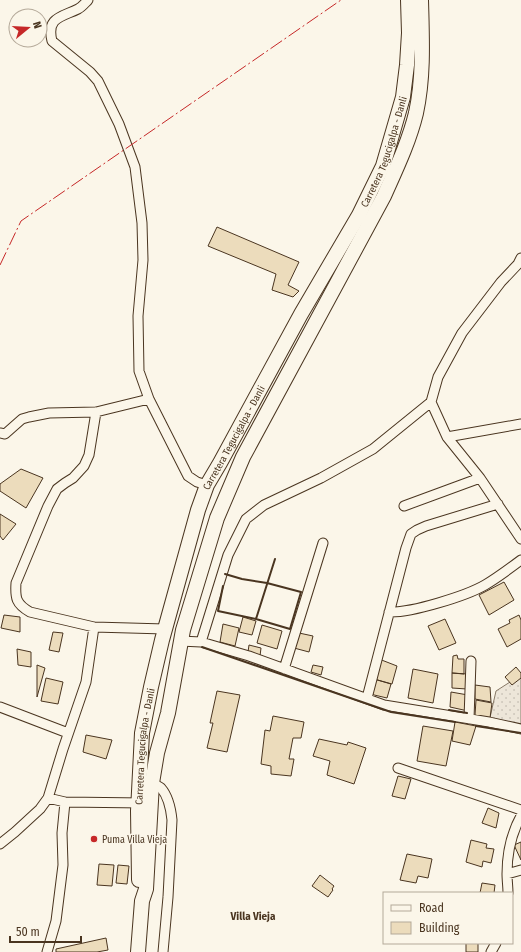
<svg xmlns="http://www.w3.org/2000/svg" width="521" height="952" font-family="'Fira Sans Condensed',sans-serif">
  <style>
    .grass { fill: url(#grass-dots); stroke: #887966 }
    .building { fill: #ecdcbc; stroke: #4a3520 }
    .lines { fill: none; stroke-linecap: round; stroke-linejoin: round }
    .minor-casing { stroke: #4a3520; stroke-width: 11 }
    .trunk-casing { stroke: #4a3520; stroke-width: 16 }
    .minor { stroke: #fbf6e9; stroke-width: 9 }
    .trunk { stroke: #fbf6e9; stroke-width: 14 }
    .wall { stroke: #4a3520; stroke-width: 2 }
    .power { stroke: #c62828; stroke-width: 1; stroke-dasharray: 14 3 2 3; stroke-linecap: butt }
    .poi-dot { fill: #c62828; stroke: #fbf6e9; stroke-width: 1.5 }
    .labels { text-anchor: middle; stroke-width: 3; stroke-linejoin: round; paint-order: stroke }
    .street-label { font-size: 10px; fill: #4a3520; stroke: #fbf6e9 }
    .poi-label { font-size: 10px; fill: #4a3520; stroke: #fbf6e9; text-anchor: start }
    .neighbourhood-label { font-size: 11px; font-weight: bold; fill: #4a3520; stroke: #fbf6e9 }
  </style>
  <defs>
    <pattern id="grass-dots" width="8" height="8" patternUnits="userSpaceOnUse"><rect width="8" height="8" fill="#ede6d9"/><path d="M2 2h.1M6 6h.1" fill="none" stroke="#cdc6ba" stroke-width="1.8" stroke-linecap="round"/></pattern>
  </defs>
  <rect width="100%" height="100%" fill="#fbf6e9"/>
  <path class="grass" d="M521,675V727L489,722L496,691Z"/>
  <path class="building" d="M217,227L299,262L288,285L299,291L293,297L272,290L276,274L208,246Z
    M21,469L43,478L26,508L0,491V484Z
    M0,514L16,524L3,540L0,536Z
    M504,582L514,600L489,615L479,595Z
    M4,615L20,617V632L1,628Z
    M519,615L521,620V639L507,647L498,629L510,623L509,620Z
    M243,617L256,621L252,635L239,632Z
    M445,619L456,643L439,650L428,626Z
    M223,624L239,628L235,646L220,642Z
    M262,625L282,631L277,649L257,643Z
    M53,632L63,633L59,652L49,650Z
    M299,633L313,636L309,652L294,648Z
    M249,645L261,648L260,656L248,652Z
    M17,649L31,652V667L18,665Z
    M457,655L458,659H464V674L452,673L453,656Z
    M379,659L397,666L392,684L374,679Z
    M37,665L45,668L37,697Z
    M313,665L323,667L321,675L311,672Z
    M516,667L521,673V678L512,685L505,677Z
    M413,669L438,674L433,703L408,698Z
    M452,673L467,674V689L452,688Z
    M46,678L63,682L58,704L41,701Z
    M374,679L391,684L387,698L370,694Z
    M475,685L490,687L491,702L475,699Z
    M217,691L240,695L227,752L207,748L213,723H210Z
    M451,692L468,695V711L450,707Z
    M476,700L492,703L490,718L475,715Z
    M273,716L304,722L301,738H293L289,759H294L291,776L271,774V766L261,764L265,730L270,731Z
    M455,722L476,726L470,745L452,741Z
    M423,726L453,731L446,766L417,761Z
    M86,735L112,740L106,759L83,752Z
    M319,739L347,745L348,742L366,748L354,784L327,775L330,761L313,756Z
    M398,776L411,779L405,799L392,796Z
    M488,808L499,813L496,828L482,823Z
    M471,840L487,844L486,848L494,849L491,863L483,861L482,867L466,862Z
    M521,842V860L514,845Z
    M407,854L432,859L428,878L418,876L416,883L400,880Z
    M99,864L114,865L112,886L97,885Z
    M118,865L129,866L127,884L116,883Z
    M320,875L334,886L332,889L333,890L328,897L312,886Z
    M482,883L495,885L494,893H480Z
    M106,938L108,950L97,952H56V949Z
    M466,943H478V952H466Z"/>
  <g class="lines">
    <defs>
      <path id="minor" d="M88,0C85,3 82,7 78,9C62,17 46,17 52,41L90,72L98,81L119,124L135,167L142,223L143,260L138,316L139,371L149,399L188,476L197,482L207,485
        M431,402L447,437L480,478L521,539
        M96,412L89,455L84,466L73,478L65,483L57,489L48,506L16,583C15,598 16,604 30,612L94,627L165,629
        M0,433L5,434L22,419L29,417L49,413L96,412L149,399
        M447,437L521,424
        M404,506L480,478
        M389,612C411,613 466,596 485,585C497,578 509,569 521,560
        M180,641L201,642L249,656L384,705L489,722L521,729
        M201,642L228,555L246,519L264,505L321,478L373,449L431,402L438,377L462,333L501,282L518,264L521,258
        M284,669L323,543
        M367,698L406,548L411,534L417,530L426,526L498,504
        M0,707L68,733
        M469,719L471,661
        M398,768L521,810
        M152,783C155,785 159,786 161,788C168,796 171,810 172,820L168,897L163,952
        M48,798L65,802L144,803
        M0,844L15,832L40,809L48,798L63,749L86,682L94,627
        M507,874L521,870
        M508,893C508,887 507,880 507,874C507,853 511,834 521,816
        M47,952L56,921L63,865L62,833L65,802
        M491,952L496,943"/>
      <g id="trunk">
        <path id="s1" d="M139,880L138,811L142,733L151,687L162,640L198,510L207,485L220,463L301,314L359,215L383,166L403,97L407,65L409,33L408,0"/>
        <path d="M138,952L142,901L146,889L152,783L157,753L168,713L183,630L217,518L243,457L384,196C396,169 409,142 416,113C424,76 422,38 421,0"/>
      </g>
    </defs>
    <use href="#minor" class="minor-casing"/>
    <use href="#trunk" class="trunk-casing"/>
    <use href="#minor" class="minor"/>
    <use href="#trunk" class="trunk"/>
    <path class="wall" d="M223,586L218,611L256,619L290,629L301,592L267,583L242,579L225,574
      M256,619L275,559
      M202,647L391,712L455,722
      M449,710L467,713
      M476,726L521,733"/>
    <path class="power" d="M0,265L21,221L341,0"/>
  </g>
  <circle class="poi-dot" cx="94" cy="839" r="4"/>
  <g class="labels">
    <g class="street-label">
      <text dy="4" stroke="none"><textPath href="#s1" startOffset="782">Carretera Tegucigalpa - Danli</textPath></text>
      <text dy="4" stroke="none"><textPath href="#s1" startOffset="458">Carretera Tegucigalpa - Danli</textPath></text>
      <text dy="4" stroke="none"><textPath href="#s1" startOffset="134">Carretera Tegucigalpa - Danli</textPath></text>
    </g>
    <g class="poi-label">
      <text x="102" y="843">Puma Villa Vieja</text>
    </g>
    <g class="neighbourhood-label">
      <text x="253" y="920">Villa Vieja</text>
    </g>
  </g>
  <rect x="383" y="892" width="130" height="52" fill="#fbf6e9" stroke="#b4a999"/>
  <rect x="391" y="905" width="20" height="6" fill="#fbf6e9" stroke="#b4a999"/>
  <text x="419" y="912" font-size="12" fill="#4a3520">Road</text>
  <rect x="391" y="922" width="20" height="12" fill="#ecdcbc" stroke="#b4a999"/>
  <text x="419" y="932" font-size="12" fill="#4a3520">Building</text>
  <g transform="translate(28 28) rotate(72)"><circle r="19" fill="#fbf6e9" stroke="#b4a999"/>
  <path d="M0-3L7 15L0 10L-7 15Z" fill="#c62828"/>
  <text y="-6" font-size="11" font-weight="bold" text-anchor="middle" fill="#4a3520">N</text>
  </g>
  <path d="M10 936v6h71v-6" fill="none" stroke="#4a3520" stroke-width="2"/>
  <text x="16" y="936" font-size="12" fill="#4a3520" stroke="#fbf6e9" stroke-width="3" paint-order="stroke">50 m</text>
</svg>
